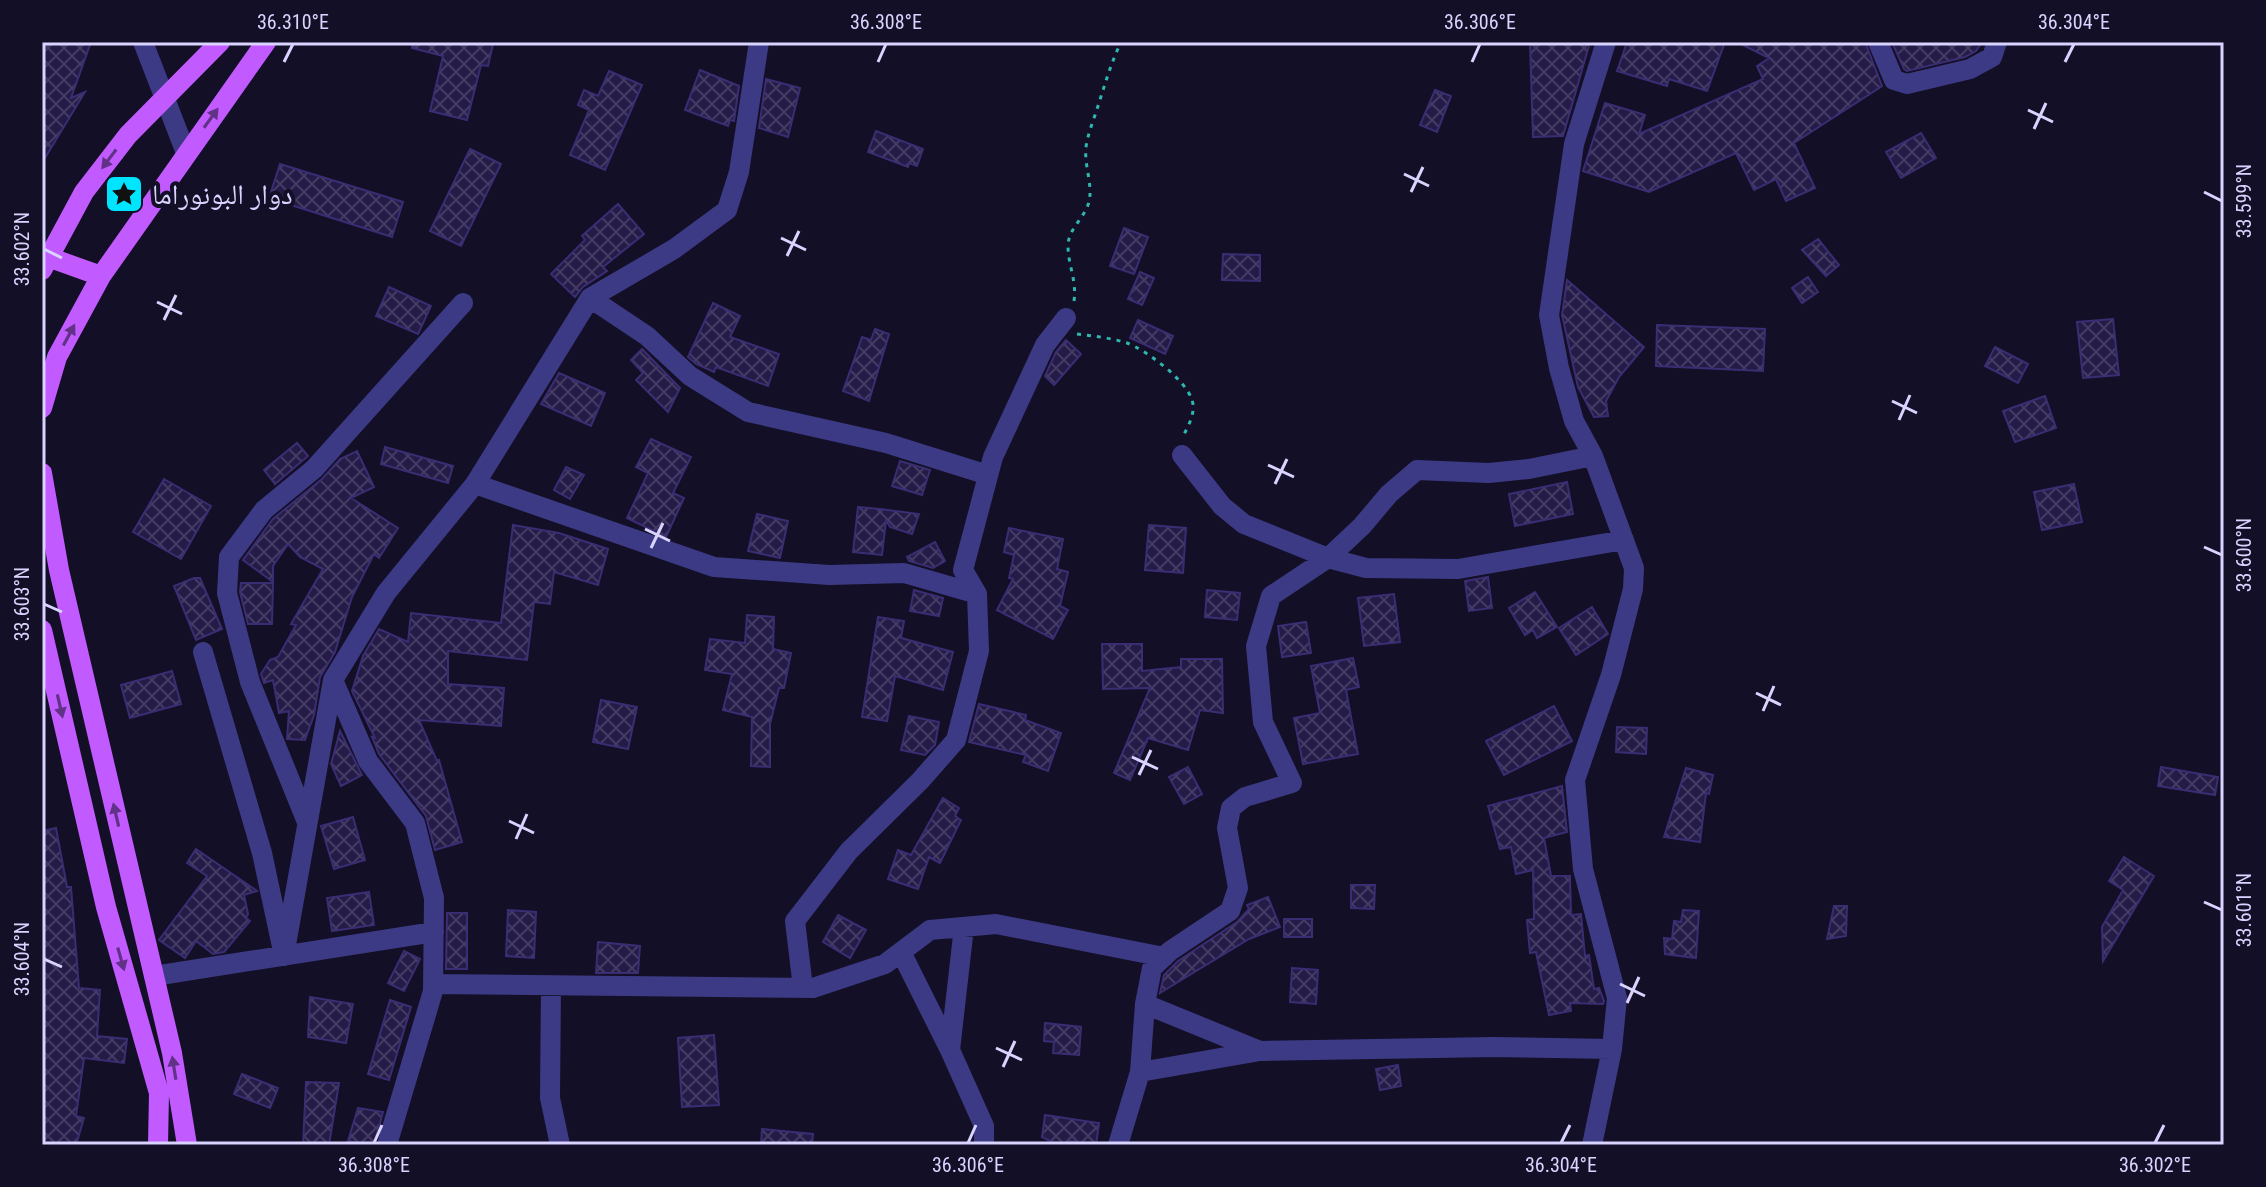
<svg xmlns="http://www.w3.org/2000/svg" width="2266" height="1187" font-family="'Roboto Condensed','Noto Naskh Arabic',sans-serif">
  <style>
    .building { fill: url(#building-cross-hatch); stroke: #3b2d73; stroke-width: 2 }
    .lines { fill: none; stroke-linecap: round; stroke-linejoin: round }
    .path { stroke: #2fb8b0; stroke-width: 3; stroke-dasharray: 4 6; stroke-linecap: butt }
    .street { stroke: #3d3a85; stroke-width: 20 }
    .primary { stroke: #c25bff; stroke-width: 20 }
    .oneway { fill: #623188 }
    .ticks { fill: none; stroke: #d9d4ff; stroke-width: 3 }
    .labels { text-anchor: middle; stroke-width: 8; stroke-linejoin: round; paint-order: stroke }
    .poi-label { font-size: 28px; fill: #d9d4ff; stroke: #130f26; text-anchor: start }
    .neatline { fill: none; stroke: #d9d4ff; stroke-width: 3 }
    .ticks-label { font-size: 20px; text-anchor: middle; fill: #d9d4ff }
  </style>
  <defs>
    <pattern id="building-cross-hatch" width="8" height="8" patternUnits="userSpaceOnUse" patternTransform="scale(2)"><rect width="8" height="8" fill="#241b47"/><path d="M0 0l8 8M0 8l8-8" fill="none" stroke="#433b63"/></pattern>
  </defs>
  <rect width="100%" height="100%" fill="#130f26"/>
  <path class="building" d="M42,42H91L71,98L85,92L42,163Z
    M412,42L493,44L488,66L481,65L467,120L430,111L443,56L412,48Z
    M1530,42H1590L1563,136L1533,137Z
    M1627,42H1725L1707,91L1669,79L1667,86L1617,71Z
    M1737,42H1865L1882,86L1794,143L1815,188L1786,201L1776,179L1754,190L1736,153L1649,192L1583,171L1605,103L1645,115L1639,134L1763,79L1757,66L1769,58Z
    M1892,42H1982L1976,51L1965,57L1907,71L1904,69Z
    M700,70L739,86L734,121L730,120L728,126L685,110Z
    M609,71L642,85L605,170L570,155L589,110L578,105L584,90L598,96Z
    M766,79L800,88L788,137L759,128Z
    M1435,90L1451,96L1437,132L1420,125Z
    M876,131L923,149L917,166L909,163L908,167L868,152Z
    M1921,133L1936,158L1901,178L1886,152Z
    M470,149L501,164L461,246L430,231Z
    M280,164L403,202L392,237L269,198Z
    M618,204L644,234L603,267L607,271L583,287L575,297L551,274L585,240L582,236Z
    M1124,228L1148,237L1134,274L1110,266Z
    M1818,239L1839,265L1826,276L1802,250Z
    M1223,254L1260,255V281L1222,280Z
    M1140,272L1154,278L1142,305L1128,299Z
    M1808,277L1818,292L1802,303L1792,288Z
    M1567,280L1644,347L1619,377L1606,401L1608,416L1594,417L1578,387L1562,315Z
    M389,287L431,306L418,334L376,316Z
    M713,303L740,316L730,337L779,354L768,386L716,367L714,372L696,364L688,357Z
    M2113,319L2119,375L2083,378L2077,322Z
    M1138,320L1173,336L1165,354L1130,338Z
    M1657,325L1765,329L1763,371L1656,366Z
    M875,329L889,334L869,401L843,391L862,337L871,340Z
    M1066,340L1081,354L1054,385L1045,376L1056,352Z
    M1995,347L2028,364L2018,383L1985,366Z
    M642,349L680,388L668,412L636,380L643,373L631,360Z
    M559,373L605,393L591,426L541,404Z
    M2045,396L2056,428L2015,442L2003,411Z
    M651,439L691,457L673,493L684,498L666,537L627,518L648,473L636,467Z
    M297,443L308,456L275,484L264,470Z
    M385,447L453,466L448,483L381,464Z
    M357,451L374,487L351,498L398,528L379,558L374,554L352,597L335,652L320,677L314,715L305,740L287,739L289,711L279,713L273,680L264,683L261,674L270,660L278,657L296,625L291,624L323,569L300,557L288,544L273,566V582L243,560L273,519L322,479L340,459Z
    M900,461L930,470L922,495L892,486Z
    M566,467L584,475L570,499L554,490Z
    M164,479L211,506L181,559L133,532Z
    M1567,482L1573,514L1515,526L1509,494Z
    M2074,484L2082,522L2042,530L2034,492Z
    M858,507L880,509L919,514L912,534L890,527L886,520L882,555L853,552Z
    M757,514L788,521L780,558L748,551Z
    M513,525L559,533L608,549L598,585L554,572L550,604L534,602L527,660L448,651V684L504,688L501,726L419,720L437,761L439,760L462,842L435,850L426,816L379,754L372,737L375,738L352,691L363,656L379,629L408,642L411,613L501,623Z
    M1149,525L1186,528L1183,573L1145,570Z
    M1009,528L1063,539L1057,569L1068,572L1060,606L1068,610L1053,639L997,610L1013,579L1009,578L1014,555L1004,552Z
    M935,542L945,561L933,568L909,561L907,557Z
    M1488,577L1492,608L1469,611L1465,581Z
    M194,578H200L222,629L196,640L174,586Z
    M241,583H273L272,624H248L240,592Z
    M914,590L943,598L939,616L910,611Z
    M1207,590L1240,593L1237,620L1205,617Z
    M1535,592L1557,627L1537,638L1533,630L1525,635L1509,608Z
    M1394,594L1400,642L1364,646L1358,598Z
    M1592,607L1608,634L1576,655L1559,628Z
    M747,615L774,617L773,649L791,653L784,688H779L770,724V767L751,766L752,717L723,710L732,674L705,670L710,639L745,643Z
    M878,617L904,621L901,638L953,652L943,690L895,676L887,721L862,717Z
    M1306,622L1311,653L1282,657L1278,626Z
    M1102,644H1142V671L1181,667V659H1222L1223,713L1200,710L1188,750L1148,738L1130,780L1114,773L1150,688L1103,689Z
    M1353,658L1359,687L1346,690L1358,754L1303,764L1294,718L1320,713L1311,666Z
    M172,671L181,704L130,718L121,685Z
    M601,700L637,707L628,749L593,742Z
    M979,704L1026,715L1025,720L1061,733L1048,771L1023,762L1026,755L969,742Z
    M1554,706L1572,741L1504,775L1486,741Z
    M909,716L939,722L935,745L925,755L901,750Z
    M1617,727L1647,728L1646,754L1616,752Z
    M340,731L362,775L341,786L331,764Z
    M1188,767L1202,794L1184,804L1169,777Z
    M2161,767L2218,777L2215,795L2158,786Z
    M1686,768L1713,775L1709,794L1706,793L1700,842L1664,837Z
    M1562,786L1567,832L1544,838L1551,876H1570L1571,915L1581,914L1585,956L1589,955L1594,989L1599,988L1604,1001L1603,1004L1570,1003L1571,1011L1549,1015L1536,952L1530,953L1527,920L1534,919L1533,870L1516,874L1511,847L1500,849L1488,806Z
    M943,798L959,808L955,816L961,820L940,863L929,857L918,889L888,879L898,850L911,855Z
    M353,817L365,860L334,869L321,826Z
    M56,828L67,887H71L79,988L100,990L97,1036L127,1039L124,1063L84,1058L76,1116L84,1118L76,1145H42V831Z
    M196,849L257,891L244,895L248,914L246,918L250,921L224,952L213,954L196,941L185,958L159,940L207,876L187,863Z
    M2124,857L2154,876L2103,961L2102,927L2123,890L2109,881Z
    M1351,885H1375L1374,909L1351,908Z
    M369,892L374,925L332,931L327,898Z
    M1268,897L1280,927L1249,939L1160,993L1164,975L1178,961L1237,922L1249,909L1247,905Z
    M1834,906H1847L1846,936L1827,939Z
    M508,910L536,912L534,958L506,956Z
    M1683,910L1699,911L1696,958L1665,954L1664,938L1672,939L1674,921L1681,922Z
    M447,913H467V969H446Z
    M838,915L866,930L850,958L823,942Z
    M1284,919H1312V937H1284Z
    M598,942L640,946L638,973H596Z
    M404,951L420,959L404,991L388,983Z
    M1292,968L1318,970L1316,1004L1290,1002Z
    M310,997L353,1004L346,1043L308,1037Z
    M390,1000L411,1007L389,1080L368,1074Z
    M1045,1023L1081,1027L1079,1055L1053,1053L1054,1042L1044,1041Z
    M714,1035L719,1105L682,1107L678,1038Z
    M1398,1065L1401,1086L1380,1090L1376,1069Z
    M242,1074L278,1088L270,1108L234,1094Z
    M306,1082L339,1083L329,1145H303Z
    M358,1108L383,1112L374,1145L348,1141Z
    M1045,1115L1099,1123L1096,1145L1070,1141L1069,1145H1058L1042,1137Z
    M762,1129L813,1134L812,1145H761Z"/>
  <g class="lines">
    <path class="path" d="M1074,301C1077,281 1068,265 1068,246C1068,229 1084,219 1089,202C1093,184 1084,166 1086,147C1088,133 1094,119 1098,106C1105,84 1111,63 1121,42
      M1077,334C1094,336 1111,338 1127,343C1146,350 1186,380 1192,400C1196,412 1189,425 1183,436"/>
    <path class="street" d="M143,42L186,153
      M1878,42L1894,80L1907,84L1970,69L1992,57L1997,42
      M590,298L647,336L690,376L748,412L886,443L988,475
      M1182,455L1222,506L1244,524L1328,558L1366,568L1458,569L1624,540
      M475,484L714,567L829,575L904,573L977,594
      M203,652L262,853L284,956L333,680
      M307,822L250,682L227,593L229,557L264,510L314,469L463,303
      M901,952L950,1050L984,1126V1145
      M154,976L434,932
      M433,984L813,988L885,964L930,930L996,924L1164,957
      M551,985L550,1098L560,1145
      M803,988L795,921L849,851L920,781L956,740L979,651L977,594L963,570L993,457L1045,345L1066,318
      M1145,1004L1260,1051
      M950,1050L964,927
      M1140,1072L1260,1051L1494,1047L1612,1049
      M387,1145L433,991L434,898L415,823L368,761L333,680L386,593L475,484L590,298L674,249L727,210L739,172L759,42
      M1118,1145L1140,1072L1145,1004L1152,968L1170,951L1230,911L1238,888L1227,828L1231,808L1245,797L1292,783L1263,722L1256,646L1271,596L1328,558L1362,526L1389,494L1417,470L1489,473L1529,469L1593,456
      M1592,1145L1612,1049L1617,998L1583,869L1575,780L1611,675L1633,589L1634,568L1593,456L1574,421L1559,368L1549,315L1574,144L1606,42"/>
    <path class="primary" d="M48,257L101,276
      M42,270L84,192L128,135L220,42
      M42,408L57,357L101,276L266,42
      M42,473L59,570L172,1053L187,1145
      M42,630L106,907L159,1093L158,1145"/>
  </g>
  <defs><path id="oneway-solid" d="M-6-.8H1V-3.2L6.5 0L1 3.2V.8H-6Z" transform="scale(2)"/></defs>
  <g class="oneway">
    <use href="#oneway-solid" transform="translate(211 118) rotate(-54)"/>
    <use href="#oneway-solid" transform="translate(109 159) rotate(127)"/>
    <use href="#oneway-solid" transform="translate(69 335) rotate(-62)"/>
    <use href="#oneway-solid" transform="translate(60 706) rotate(77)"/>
    <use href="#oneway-solid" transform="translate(116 815) rotate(-103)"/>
    <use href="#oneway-solid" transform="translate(121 959) rotate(74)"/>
    <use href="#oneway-solid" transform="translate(174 1068) rotate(-99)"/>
  </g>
  <path class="ticks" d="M284,62L293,44M878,62L886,44M1472,62L1480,44M2065,62L2074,44M2028,110L2053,122M2034,129L2046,103M1404,174L1429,186M1411,192L1423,167M2204,192L2222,201M781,238L806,250M44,249L62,258M787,256L799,231M157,302L182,314M164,320L176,295M1892,401L1917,413M1899,420L1910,395M1268,465L1294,477M1275,484L1287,459M645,529L670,541M2204,547L2222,555M651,548L663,523M44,604L62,612M1756,693L1781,705M1763,711L1774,686M1132,757L1158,769M1139,775L1151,750M509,821L534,833M516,839L527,814M2204,902L2222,910M44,959L62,967M1620,984L1645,996M1627,1003L1639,977M996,1048L1022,1060M1003,1067L1015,1041M374,1143L382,1125M968,1143L976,1125M1561,1143L1570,1125M2155,1143L2164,1125"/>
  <defs>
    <symbol id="sight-square" viewBox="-11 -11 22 22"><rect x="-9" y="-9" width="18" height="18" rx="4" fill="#00e5ff" stroke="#130f26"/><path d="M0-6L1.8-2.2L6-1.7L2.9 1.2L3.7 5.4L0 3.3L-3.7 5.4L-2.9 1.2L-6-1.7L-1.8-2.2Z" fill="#111"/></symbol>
  </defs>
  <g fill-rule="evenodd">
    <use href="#sight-square" x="102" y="172" width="44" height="44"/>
  </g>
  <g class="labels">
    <g class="poi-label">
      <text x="152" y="204">دوار البونوراما</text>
    </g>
  </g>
  <rect width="2266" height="1187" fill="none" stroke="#130f26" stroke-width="88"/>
  <rect x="44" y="44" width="2178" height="1099" class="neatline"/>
  <g class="ticks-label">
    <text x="293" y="29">36.310°E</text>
    <text x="886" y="29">36.308°E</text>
    <text x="1480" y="29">36.306°E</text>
    <text x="2074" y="29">36.304°E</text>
    <text transform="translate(2244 201) rotate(-90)" y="7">33.599°N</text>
    <text transform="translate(22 249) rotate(-90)" y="7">33.602°N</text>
    <text transform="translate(2244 555) rotate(-90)" y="7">33.600°N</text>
    <text transform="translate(22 604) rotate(-90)" y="7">33.603°N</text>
    <text transform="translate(2244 910) rotate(-90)" y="7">33.601°N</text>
    <text transform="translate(22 959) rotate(-90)" y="7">33.604°N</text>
    <text x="374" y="1172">36.308°E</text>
    <text x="968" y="1172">36.306°E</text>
    <text x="1561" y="1172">36.304°E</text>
    <text x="2155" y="1172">36.302°E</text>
  </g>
</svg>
